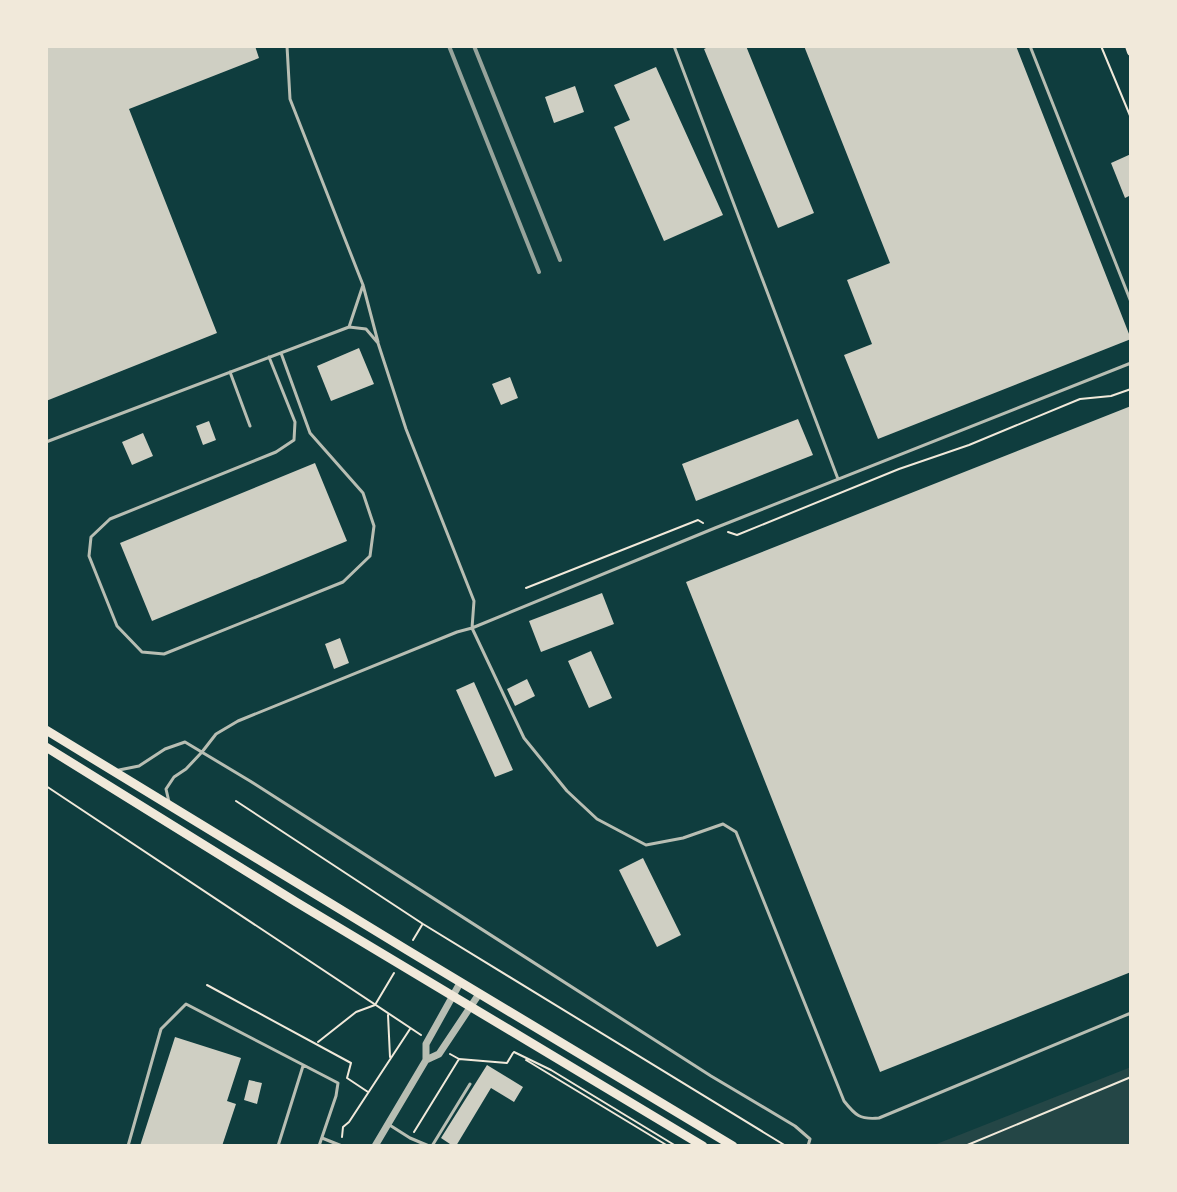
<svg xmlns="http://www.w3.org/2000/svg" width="1177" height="1192" font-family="Mulish,sans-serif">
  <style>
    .green { fill: #244646 }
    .building { fill: #cfcfc3 }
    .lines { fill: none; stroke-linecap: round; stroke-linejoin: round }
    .path { stroke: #f1e9da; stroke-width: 2 }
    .service { stroke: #b8beb3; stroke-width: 3 }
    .minor { stroke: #b8beb3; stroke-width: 6 }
    .tertiary { stroke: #b8beb3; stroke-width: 7 }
    .secondary { stroke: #f1e9da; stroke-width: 8 }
    .primary { stroke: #f1e9da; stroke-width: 9 }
    .rail { stroke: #97a49c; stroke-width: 4 }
  </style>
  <rect width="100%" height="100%" fill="#0f3d3e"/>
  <path class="green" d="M1131,1067V1146H933L934,1145Z"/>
  <path class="building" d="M46,46H255L259,58L129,109L217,333L46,401Z
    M710,46H746L814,213L778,228L704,49Z
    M804,46H1016L1131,339L878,439L844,355L872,344L847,280L890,263Z
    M656,67L723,215L664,241L614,127L630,120L614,85Z
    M575,86L584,112L554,123L545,97Z
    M1131,154V195L1125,198L1111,163Z
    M359,348L374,384L331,401L317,366Z
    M510,377L518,398L501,405L492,384Z
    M1131,406V972L880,1072L686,582Z
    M798,419L813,455L696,501L682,464Z
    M209,421L216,440L203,445L196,426Z
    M143,433L153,456L132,465L122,442Z
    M315,463L347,541L152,621L120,543Z
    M602,593L614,624L541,652L529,621Z
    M340,638L349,663L334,669L325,644Z
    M591,651L612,698L589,708L568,661Z
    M527,679L535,696L515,706L507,689Z
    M474,682L513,770L495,777L456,690Z
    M643,858L681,935L657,947L619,870Z
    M175,1037L241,1058L227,1101L236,1104L222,1146H140Z
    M487,1065L523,1087L514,1102L491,1088L456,1146H453L441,1138Z
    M249,1080L262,1083L257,1104L244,1100Z"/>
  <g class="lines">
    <path class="path" d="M1101,46L1131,118
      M728,532L737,535L899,469L969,445L1080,399L1111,396L1131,389
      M526,588L698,520L703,523
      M46,786L421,1035
      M236,801L423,924L786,1146
      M413,940L422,925
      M207,985L351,1063L347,1078L368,1092
      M388,1015L390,1057
      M318,1042L356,1012L375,1005L394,973
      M514,1052L551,1070L676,1146
      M450,1054L459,1059
      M526,1060L668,1146
      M414,1132L459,1059L507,1063L513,1053
      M342,1137L343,1127L349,1122L410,1029
      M965,1146L1131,1077"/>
    <path class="service" d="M287,46L290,99L363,285L378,342
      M674,46L838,479
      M1030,46L1131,302
      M349,327L363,285
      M269,357L295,422L294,440L276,452L110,519L91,537L89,556L117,626L142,652L164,654L343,582L370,556L374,526L363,493L310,433L281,353
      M1131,363L715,528L472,628L524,738L567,791L597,819L646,845L683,838L723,824L736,832L844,1101C855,1115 860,1120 879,1118L1131,1013
      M230,372L250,426
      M46,442L349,327L366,329L378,343L406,429L474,601L472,628L457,632L238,721L216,734L202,752L186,769L174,777L166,789L169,802
      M119,770L139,766L165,749L185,742L250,781L711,1076L795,1126L810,1139L808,1146
      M388,1124L410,1138L429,1146
      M322,1138L342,1146
      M128,1146L161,1029L186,1004L338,1083L336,1096L319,1146
      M278,1146L303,1066
      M432,1146L470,1084
      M441,1146H450"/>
    <path class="minor" d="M46,1145L47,1146"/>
    <path class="tertiary" d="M426,1060L439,1054L479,994
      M375,1146L426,1060V1044L460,983"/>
    <path class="secondary" d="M1129,46L1131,52"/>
    <path class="primary" d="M46,730L407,950L733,1146
      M46,747L296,902L703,1146"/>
    <path class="rail" d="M449,46L539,272
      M474,46L560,260"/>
  </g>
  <rect width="1177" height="1192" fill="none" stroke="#f1e9da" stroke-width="96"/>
</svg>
